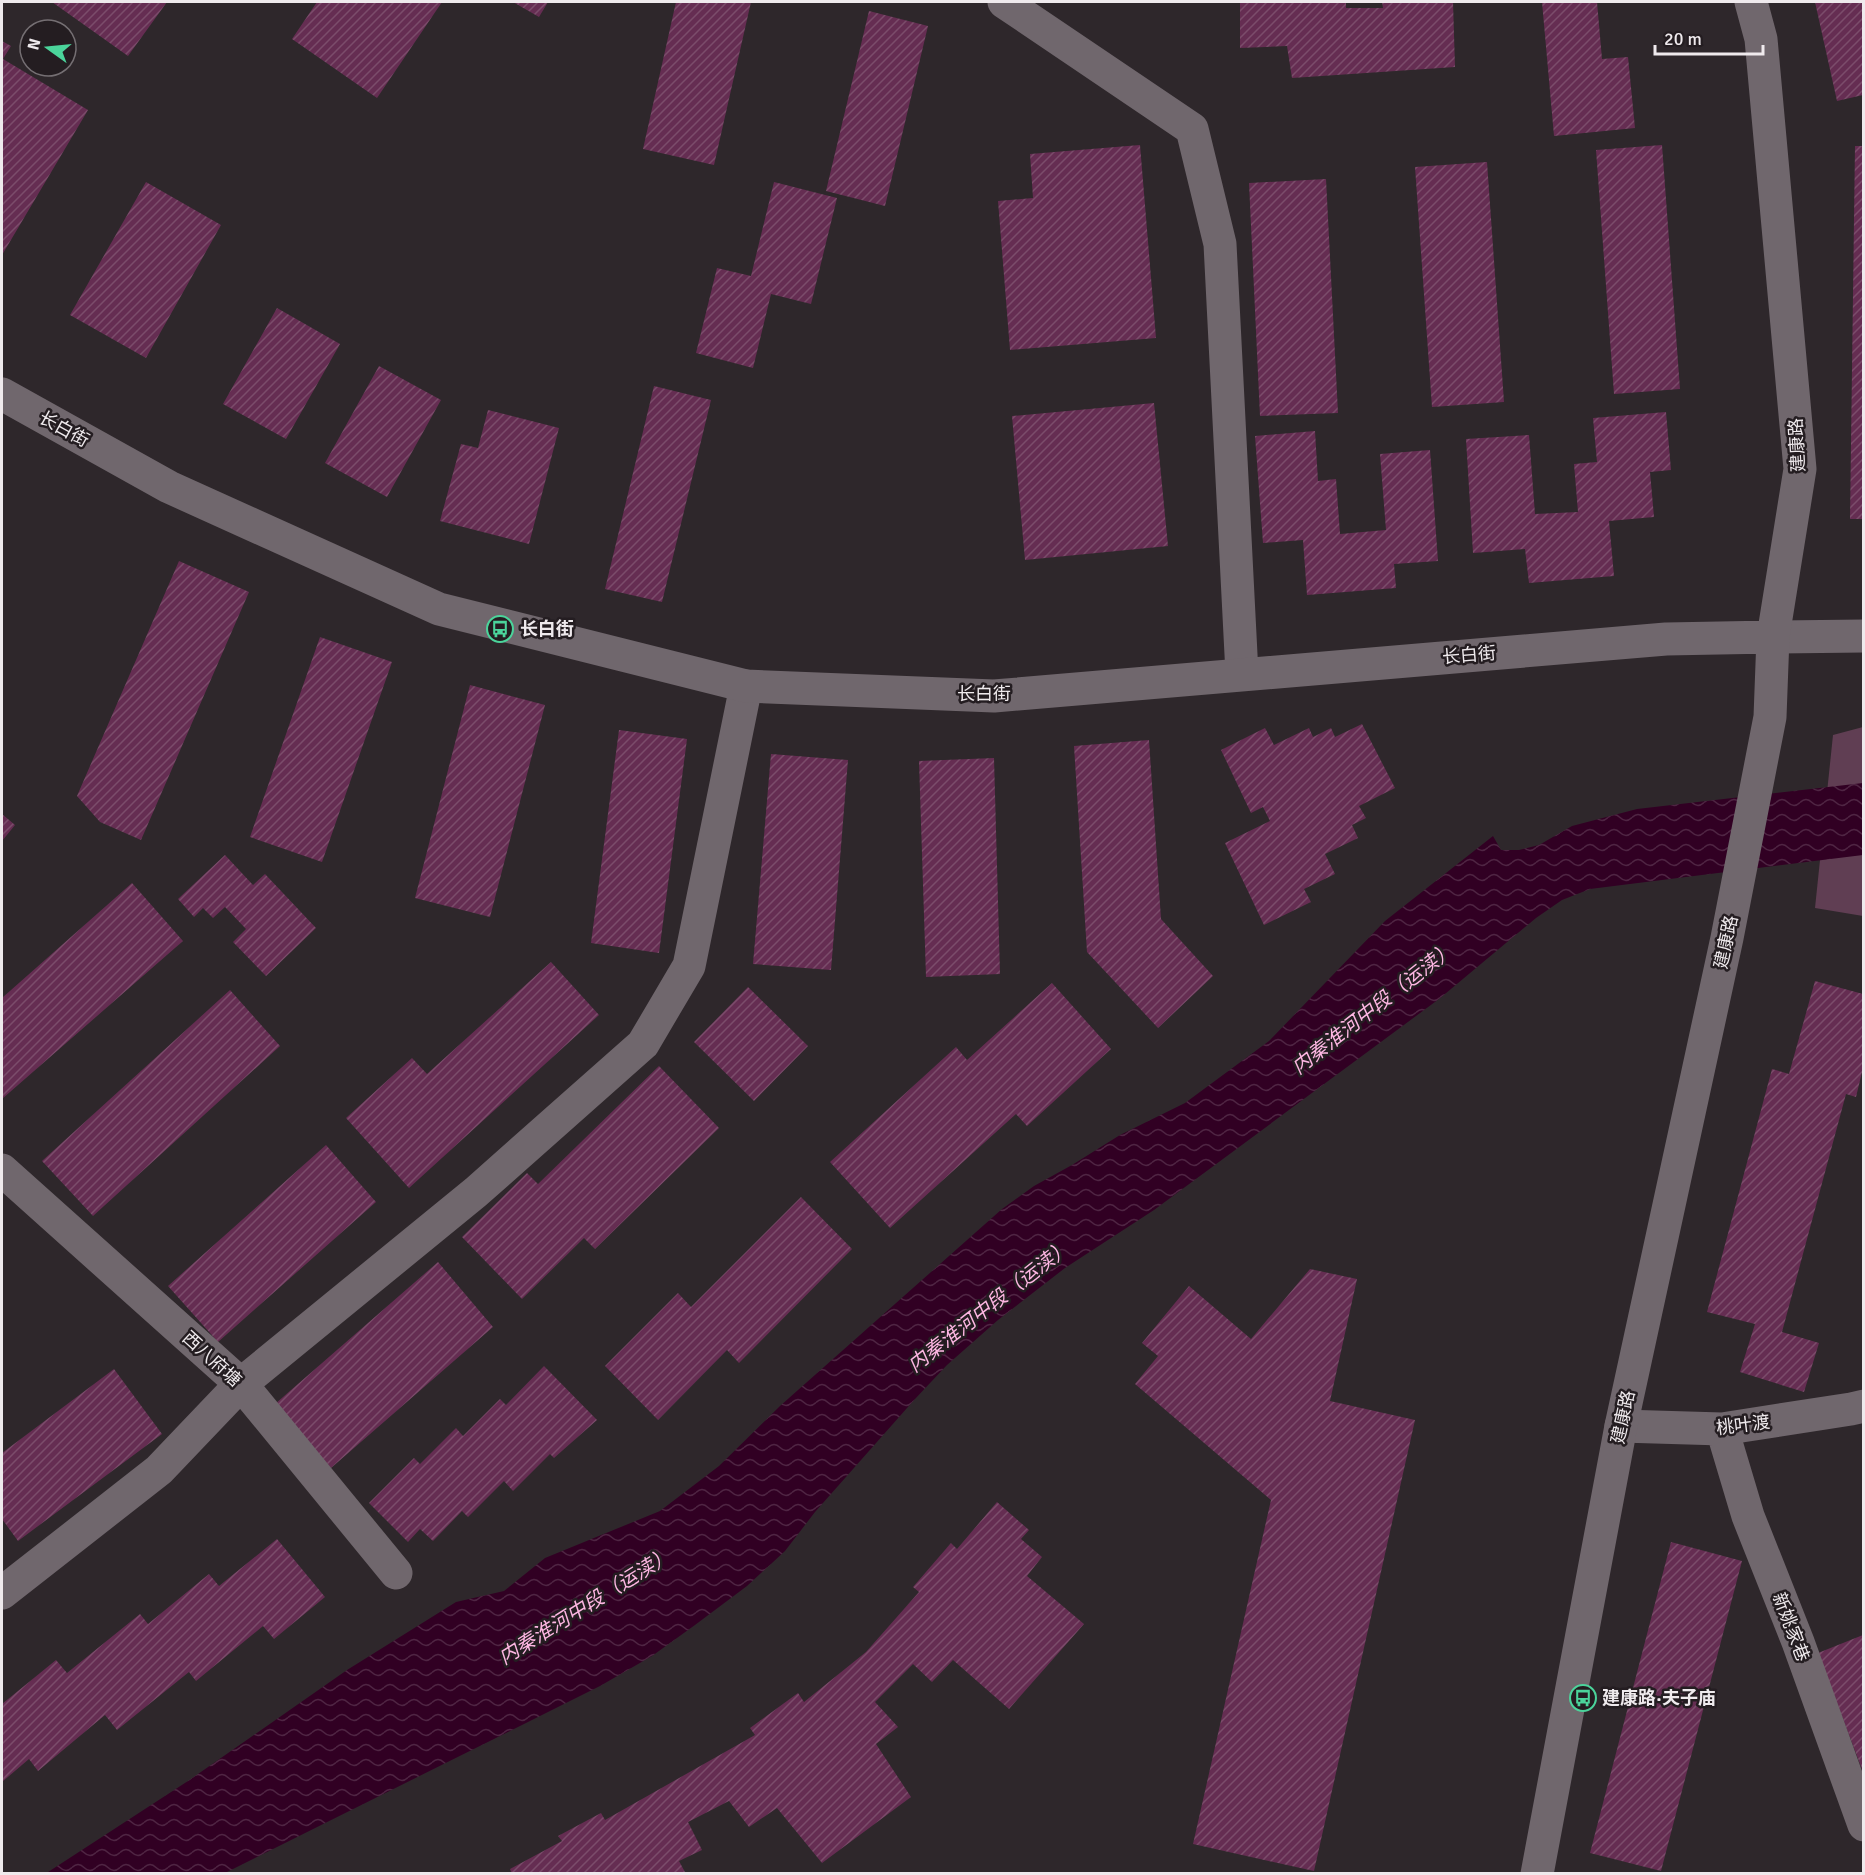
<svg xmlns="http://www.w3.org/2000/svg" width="1865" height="1875" font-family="Signika,'Noto Sans SC',sans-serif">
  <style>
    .green { fill: #603e53 }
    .water { fill: url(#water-waves) }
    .building { fill: url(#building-hatch) }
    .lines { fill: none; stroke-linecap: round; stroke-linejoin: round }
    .street { stroke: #70676d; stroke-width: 33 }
    .secondary { stroke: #70676d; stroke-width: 33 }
    .labels { text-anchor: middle; stroke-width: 5; stroke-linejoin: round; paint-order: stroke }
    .street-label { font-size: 18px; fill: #efeaed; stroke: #241d21 }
    .poi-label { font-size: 18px; font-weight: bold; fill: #efeaed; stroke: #241d21; text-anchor: start }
    .water-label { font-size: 20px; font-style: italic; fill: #fdb6e2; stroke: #241d21 }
  </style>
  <defs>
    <pattern id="water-waves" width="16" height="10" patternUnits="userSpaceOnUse" patternTransform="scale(1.5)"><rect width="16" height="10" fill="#310023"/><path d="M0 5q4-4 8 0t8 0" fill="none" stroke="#4f2543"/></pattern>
    <pattern id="building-hatch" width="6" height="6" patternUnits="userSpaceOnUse" patternTransform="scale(1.5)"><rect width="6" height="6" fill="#652d52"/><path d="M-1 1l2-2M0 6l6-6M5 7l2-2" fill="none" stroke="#7b4c6b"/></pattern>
  </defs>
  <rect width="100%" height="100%" fill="#2e272b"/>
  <path class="green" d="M1863,727V916L1815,908L1833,735Z"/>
  <path class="water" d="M1863,783V855L1590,889L1562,900L1536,918L1439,999L1154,1210L1065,1268L998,1320L947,1365L915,1399L815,1512L785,1551L747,1586L695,1625L652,1656L600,1686L225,1873L45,1874L188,1781L347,1670L456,1602L504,1591L545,1558L660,1511L719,1466L780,1406L1002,1209L1034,1186L1072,1165L1120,1135L1185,1103L1269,1041L1385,921L1493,836L1501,850H1519L1539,845L1572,826L1637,809Z"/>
  <path class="building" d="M52,2H167L128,56Z
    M317,2H442L377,98L292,39Z
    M513,2H548L539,17Z
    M676,2H751L714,165L643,149Z
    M1240,2H1346V8H1383L1382,2H1453L1455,67L1292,78L1287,46L1240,48Z
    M1542,2H1597L1602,59L1628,57L1635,128L1554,136Z
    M1815,2H1863V95L1837,101Z
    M869,11L928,26L885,206L826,191Z
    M2,41L11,46L3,59L88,110L2,255Z
    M1140,145L1156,338L1010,350L998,201L1033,198L1030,154Z
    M1662,145L1680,389L1614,394L1596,150Z
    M1855,146H1863V519H1850Z
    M1487,162L1504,402L1432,407L1415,167Z
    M1326,179L1338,413L1260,416L1249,183Z
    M146,182L221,225L146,358L70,315Z
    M774,182L837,198L811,304L771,294L753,368L696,353L717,268L751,276Z
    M277,308L340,344L286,439L223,404Z
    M379,366L441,400L387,497L325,463Z
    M654,386L711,400L662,602L605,589Z
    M1154,403L1168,546L1025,560L1012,416Z
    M488,410L559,428L529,544L440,521L461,444L478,448Z
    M1666,412L1671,470L1650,472L1654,517L1609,521L1614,576L1529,583L1525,549L1473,553L1466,439L1529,435L1535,514L1578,512L1574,464L1597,462L1593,418Z
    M1315,431L1318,481L1336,479L1340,534L1386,530L1380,454L1430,450L1438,561L1394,564L1396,588L1307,595L1303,540L1263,543L1255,436Z
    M179,561L249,592L141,840L100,822L77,796Z
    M320,637L392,662L322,862L250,837Z
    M470,685L545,705L490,917L415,898Z
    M1362,724L1395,788L1359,806L1366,818L1352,825L1358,838L1325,854L1335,874L1304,889L1311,902L1264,925L1225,843L1270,821L1263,807L1251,813L1221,750L1265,728L1274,745L1309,728L1313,737L1331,728L1335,737Z
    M619,730L687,739L659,953L591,943Z
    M1149,740L1161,919L1213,976L1158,1028L1087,952L1074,746Z
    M771,754L848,760L831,970L753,964Z
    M994,758L1000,974L926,977L919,761Z
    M2,814L15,825L2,841Z
    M225,855L253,885L265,874L316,928L266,976L233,942L246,929L225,907L213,918L203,908L194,917L178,899Z
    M132,883L183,941L2,1099V998Z
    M551,962L599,1015L409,1188L346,1118L412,1058L427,1074Z
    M1815,981L1863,994V1068L1856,1097L1846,1094L1782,1332L1819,1343L1804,1392L1740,1372L1755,1324L1707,1312L1772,1069L1789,1074Z
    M1052,983L1111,1049L1027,1126L1016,1114L890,1228L830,1162L956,1047L967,1060Z
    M748,987L808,1046L754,1101L694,1042Z
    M230,990L280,1046L93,1216L42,1161Z
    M659,1066L719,1128L595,1249L584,1238L522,1299L462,1237L527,1173L538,1184Z
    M326,1145L376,1202L218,1342L168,1286Z
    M801,1197L852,1249L739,1363L727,1350L658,1420L605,1366L678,1293L691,1307Z
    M438,1262L493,1327L331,1468L275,1404Z
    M1310,1269L1357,1279L1330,1401L1415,1420L1314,1871L1193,1844L1271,1500L1135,1384L1158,1356L1142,1343L1189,1286L1251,1339Z
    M544,1366L597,1420L554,1458L550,1454L513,1491L504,1481L468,1517L462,1511L433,1541L420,1529L408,1542L369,1503L414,1458L420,1464L456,1428L463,1436L500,1399L506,1405Z
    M114,1369L162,1434L18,1541L2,1519V1453Z
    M997,1502L1029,1530L1021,1539L1042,1557L1027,1576L1084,1624L1009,1709L953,1660L932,1682L913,1664L875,1702L898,1727L876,1744L911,1797L822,1863L777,1808L749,1827L729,1801L688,1822L702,1850L679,1861L686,1874H512L510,1869L562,1841L558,1836L601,1813L605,1820L755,1735L750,1728L798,1693L804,1702L866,1652L919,1592L913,1587L951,1543L957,1549Z
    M277,1539L325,1597L274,1639L263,1626L196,1681L189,1672L117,1730L105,1715L38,1771L29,1759L2,1782V1704L56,1660L67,1673L140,1614L148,1624L209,1574L219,1586Z
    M1671,1542L1742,1561L1661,1871L1590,1853Z
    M1863,1635V1772L1818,1653Z"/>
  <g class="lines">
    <path class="street" d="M1004,2L1192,129L1220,244L1242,674
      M1773,637L1864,636
      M2,1170L241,1384L396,1573
      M1621,1426L1722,1429L1851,1409L1864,1406
      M1722,1429L1748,1516L1798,1642L1864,1825
      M2,1593L159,1470L241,1384L476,1192L643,1044L689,966L746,686"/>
    <path class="secondary" d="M2,394L169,487L439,609L746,686L994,696L1666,639L1773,637
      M1537,1874L1621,1426L1727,938L1770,717L1773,637L1800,469L1761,39L1751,2"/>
  </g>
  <defs>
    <symbol id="bus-ring" viewBox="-11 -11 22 22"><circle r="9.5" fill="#241d21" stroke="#4bd49b" stroke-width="1.5"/><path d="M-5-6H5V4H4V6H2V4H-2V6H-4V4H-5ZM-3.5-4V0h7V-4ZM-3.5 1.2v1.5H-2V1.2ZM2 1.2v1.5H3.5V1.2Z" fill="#4bd49b"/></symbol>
  </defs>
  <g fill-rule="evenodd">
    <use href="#bus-ring" x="485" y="614" width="30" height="30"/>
    <use href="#bus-ring" x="1568" y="1683" width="30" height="30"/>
  </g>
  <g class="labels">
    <g class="street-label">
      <text transform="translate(64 429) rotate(29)" y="6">长白街</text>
      <text transform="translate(1797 445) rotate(-93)" y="6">建康路</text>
      <text transform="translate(1469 655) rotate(-5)" y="6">长白街</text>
      <text x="984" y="700">长白街</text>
      <text transform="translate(1726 942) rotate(-78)" y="6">建康路</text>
      <text transform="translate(212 1359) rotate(42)" y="6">西八府塘</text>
      <text transform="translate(1623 1417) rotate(-78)" y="6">建康路</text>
      <text transform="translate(1743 1425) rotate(-7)" y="6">桃叶渡</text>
      <text transform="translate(1791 1627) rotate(69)" y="6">新姚家巷</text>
    </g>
    <g class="poi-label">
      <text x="520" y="635">长白街</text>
      <text x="1602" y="1704">建康路·夫子庙</text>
    </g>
    <g class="water-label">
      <text transform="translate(1373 1008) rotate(-38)" y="7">内秦淮河中段（运渎）</text>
      <text transform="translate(989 1306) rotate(-38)" y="7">内秦淮河中段（运渎）</text>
      <text transform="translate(585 1606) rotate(-32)" y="7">内秦淮河中段（运渎）</text>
    </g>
  </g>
  <rect width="1865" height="1875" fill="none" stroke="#efeaed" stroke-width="6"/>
  <g transform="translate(48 48) rotate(285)"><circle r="28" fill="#241d21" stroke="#756f73" stroke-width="1.5"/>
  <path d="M0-4.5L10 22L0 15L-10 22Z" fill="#4bd49b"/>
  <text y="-9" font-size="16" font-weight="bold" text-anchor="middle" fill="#efeaed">N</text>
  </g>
  <path d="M1655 45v9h108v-9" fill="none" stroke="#efeaed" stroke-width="3"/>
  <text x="1664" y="45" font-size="18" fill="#efeaed" stroke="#241d21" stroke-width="4.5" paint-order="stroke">20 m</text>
</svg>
